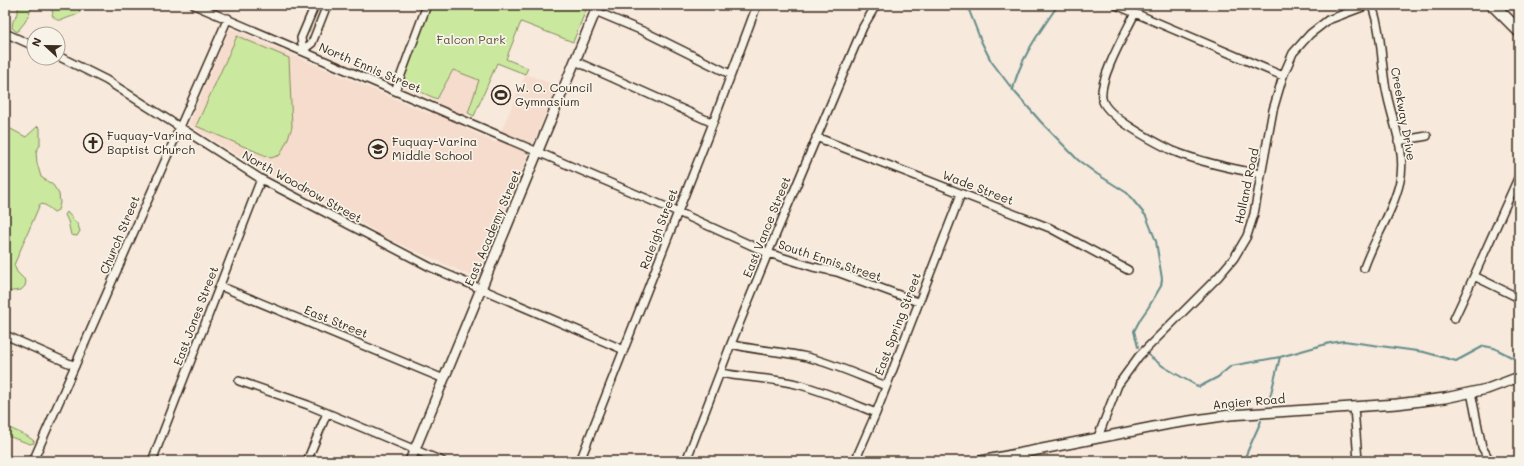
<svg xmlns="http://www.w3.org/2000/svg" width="1524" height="466" font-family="Mali,sans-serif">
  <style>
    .built { fill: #f6dccc }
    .green { fill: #cbe89f; stroke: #83895e }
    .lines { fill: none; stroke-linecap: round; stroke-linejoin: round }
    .stream { stroke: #638c8b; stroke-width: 2 }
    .minor-casing { stroke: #3b2a1e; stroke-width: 10 }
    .tertiary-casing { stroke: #3b2a1e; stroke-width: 12 }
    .trunk-casing { stroke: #3b2a1e; stroke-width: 14 }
    .minor { stroke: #f7f3e8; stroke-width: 7 }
    .tertiary { stroke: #f7f3e8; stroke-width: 9 }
    .trunk { stroke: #f7f3e8; stroke-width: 11 }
    .labels { text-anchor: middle; stroke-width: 3.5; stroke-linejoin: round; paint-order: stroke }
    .park-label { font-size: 12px; fill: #585038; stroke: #f7f3e8 }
    .street-label { font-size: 12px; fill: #3b2a1e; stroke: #f7f3e8 }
    .poi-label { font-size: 12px; fill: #3b2a1e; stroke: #f7f3e8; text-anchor: start }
  </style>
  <rect width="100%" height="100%" fill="#f7e9db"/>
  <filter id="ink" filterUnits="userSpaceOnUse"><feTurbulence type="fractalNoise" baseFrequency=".025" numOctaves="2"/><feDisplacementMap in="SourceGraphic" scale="8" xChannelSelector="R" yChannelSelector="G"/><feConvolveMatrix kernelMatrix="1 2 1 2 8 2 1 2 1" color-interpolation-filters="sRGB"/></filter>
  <g filter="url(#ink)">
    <path class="built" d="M230,28L430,114L453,70L480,80L462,127L496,143L526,74L557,86L534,141L532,142L526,155L527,158L476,278L376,233L374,230L248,162L189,124Z"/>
    <path class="green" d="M20,5H33L25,22L17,32L12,28L13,21L18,13V9Z
      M48,5H77C83,13 77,15 70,17C67,18 63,20 60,20C57,21 54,18 52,15L53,12Z
      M431,5H588L573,42L521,22L506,59L528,68L525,74L497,63L474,116L468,113L479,80L453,70L437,99L402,84Z
      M237,36L289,58L292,127L287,141L280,155L271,158L196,126Z
      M5,126L26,137L38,126L40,128V145L36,152L37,163L41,177L53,185L59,194L60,203L58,210L54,212L45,205L40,204L14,265L17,272L26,281L25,286L21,290L5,292L6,208Z
      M67,212L78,225L80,231L77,236L71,235L68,221L65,215Z
      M5,426L27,436L34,441V443L30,444L5,435Z"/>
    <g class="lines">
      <path class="stream" d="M967,5L981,41L991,61L1013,90L1041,122L1078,160L1097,174L1127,193L1146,216L1156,241L1162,279L1161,286L1148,308L1141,318L1134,331L1138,347
        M1013,90C1019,59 1041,30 1058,5
        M1148,355L1164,367L1199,387L1218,377L1231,366L1280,357L1330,343L1344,341L1424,352L1456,361L1484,346L1494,348L1519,361
        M1269,401L1280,357
        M1240,461L1245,457L1261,421"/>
      <defs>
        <path id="minor" d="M194,5L678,212L768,253L813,267L837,272L918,302
          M1116,5L1283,76
          M595,11L645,32L730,74
          M1135,13C1126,32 1099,78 1102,98C1104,116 1157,143 1173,151C1200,162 1233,169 1261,174
          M5,33L34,46
          M303,50L312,43L327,5
          M303,50L301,38L315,5
          M58,56L106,80L261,179L430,267L624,350
          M575,61L713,123
          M395,91L427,5
          M816,137L1050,228L1128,270
          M1398,141L1427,136
          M1364,268C1374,239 1393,212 1400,181C1407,151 1391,119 1386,89C1382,69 1382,48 1378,28C1377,21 1374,13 1372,5
          M1474,276L1519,298
          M220,286L444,379
          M1454,319L1474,276L1519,176
          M5,335L75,366
          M731,344C756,351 782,351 807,357C834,364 860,376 886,386
          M720,373C747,378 774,378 800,385C826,392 851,403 876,413
          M239,381L308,405L442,461
          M1471,392L1482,447L1490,461
          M1354,407L1358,461
          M1098,437L1118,385L1139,356L1218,277L1234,258L1247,236L1254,214L1273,110L1283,76L1293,53L1310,34L1328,20L1368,5
          M33,461L228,18
          M152,461L261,179
          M307,461L327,413
          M580,461L713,123L757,5
          M686,461L731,344L768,253L863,27L876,5
          M855,461L876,413L961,194"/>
        <path id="tertiary" d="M410,461L598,5
          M981,461L1169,424L1230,415L1397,404L1445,398L1487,389L1519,377"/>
        <path id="trunk" d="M1493,5L1519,31"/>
      </defs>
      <use href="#minor" class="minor-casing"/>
      <use href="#tertiary" class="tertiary-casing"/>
      <use href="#trunk" class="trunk-casing"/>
      <use href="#minor" class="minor"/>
      <use href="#tertiary" class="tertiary"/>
      <use href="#trunk" class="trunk"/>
    </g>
  </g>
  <defs>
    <symbol id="stadium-ring" viewBox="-11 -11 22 22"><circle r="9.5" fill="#f7f3e8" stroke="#3b2a1e" stroke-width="1.5"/><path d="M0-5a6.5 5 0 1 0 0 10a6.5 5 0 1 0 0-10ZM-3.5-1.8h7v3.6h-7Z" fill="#3b2a1e"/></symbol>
    <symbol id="church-ring" viewBox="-11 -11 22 22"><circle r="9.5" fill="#f7f3e8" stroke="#3b2a1e" stroke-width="1.5"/><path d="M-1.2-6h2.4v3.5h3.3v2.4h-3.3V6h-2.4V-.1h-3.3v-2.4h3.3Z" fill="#3b2a1e"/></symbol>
    <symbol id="school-ring" viewBox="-11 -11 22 22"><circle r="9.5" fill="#f7f3e8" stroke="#3b2a1e" stroke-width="1.5"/><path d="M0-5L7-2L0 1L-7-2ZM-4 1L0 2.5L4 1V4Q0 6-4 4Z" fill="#3b2a1e"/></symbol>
  </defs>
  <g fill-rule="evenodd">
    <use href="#stadium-ring" x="490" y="84" width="22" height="22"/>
    <use href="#church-ring" x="82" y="132" width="22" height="22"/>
    <use href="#school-ring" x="367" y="138" width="22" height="22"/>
  </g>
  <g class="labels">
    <g class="park-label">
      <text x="471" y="44">Falcon Park</text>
    </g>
    <g class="street-label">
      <text transform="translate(370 68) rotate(23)" y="4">North Ennis Street</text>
      <text transform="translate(1403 114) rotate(80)" y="4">Creekway Drive</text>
      <text transform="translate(1247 186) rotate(-78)" y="4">Holland Road</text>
      <text transform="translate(302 187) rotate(29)" y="4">North Woodrow Street</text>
      <text transform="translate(978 188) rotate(21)" y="4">Wade Street</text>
      <text transform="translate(767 227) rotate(-68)" y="4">East Vance Street</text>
      <text transform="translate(493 228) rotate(-67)" y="4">East Academy Street</text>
      <text transform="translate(659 229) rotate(-69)" y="4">Raleigh Street</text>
      <text transform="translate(120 235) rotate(-67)" y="4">Church Street</text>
      <text transform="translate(830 261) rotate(18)" y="4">South Ennis Street</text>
      <text transform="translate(196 316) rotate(-69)" y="4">East Jones Street</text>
      <text transform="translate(336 322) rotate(22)" y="4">East Street</text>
      <text transform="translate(898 324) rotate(-69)" y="4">East Spring Street</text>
      <text transform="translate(1249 402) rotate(-5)" y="4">Angier Road</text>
    </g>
    <g class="poi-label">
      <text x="515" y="92">W. O. Council<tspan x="515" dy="14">Gymnasium</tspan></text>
      <text x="107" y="140">Fuquay-Varina<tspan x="107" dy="14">Baptist Church</tspan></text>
      <text x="392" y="146">Fuquay-Varina<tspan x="392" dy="14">Middle School</tspan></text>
    </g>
  </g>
  <rect width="1524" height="466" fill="none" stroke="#f7f3e8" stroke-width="20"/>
  <rect x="10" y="10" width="1504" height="446" fill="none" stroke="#3b2a1e" stroke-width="1.5" filter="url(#ink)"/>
  <g transform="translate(46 46) rotate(292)"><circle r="19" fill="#f7f3e8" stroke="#aca397"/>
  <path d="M0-3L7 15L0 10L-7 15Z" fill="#3b2a1e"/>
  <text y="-6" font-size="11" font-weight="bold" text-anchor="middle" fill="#3b2a1e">N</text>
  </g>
</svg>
